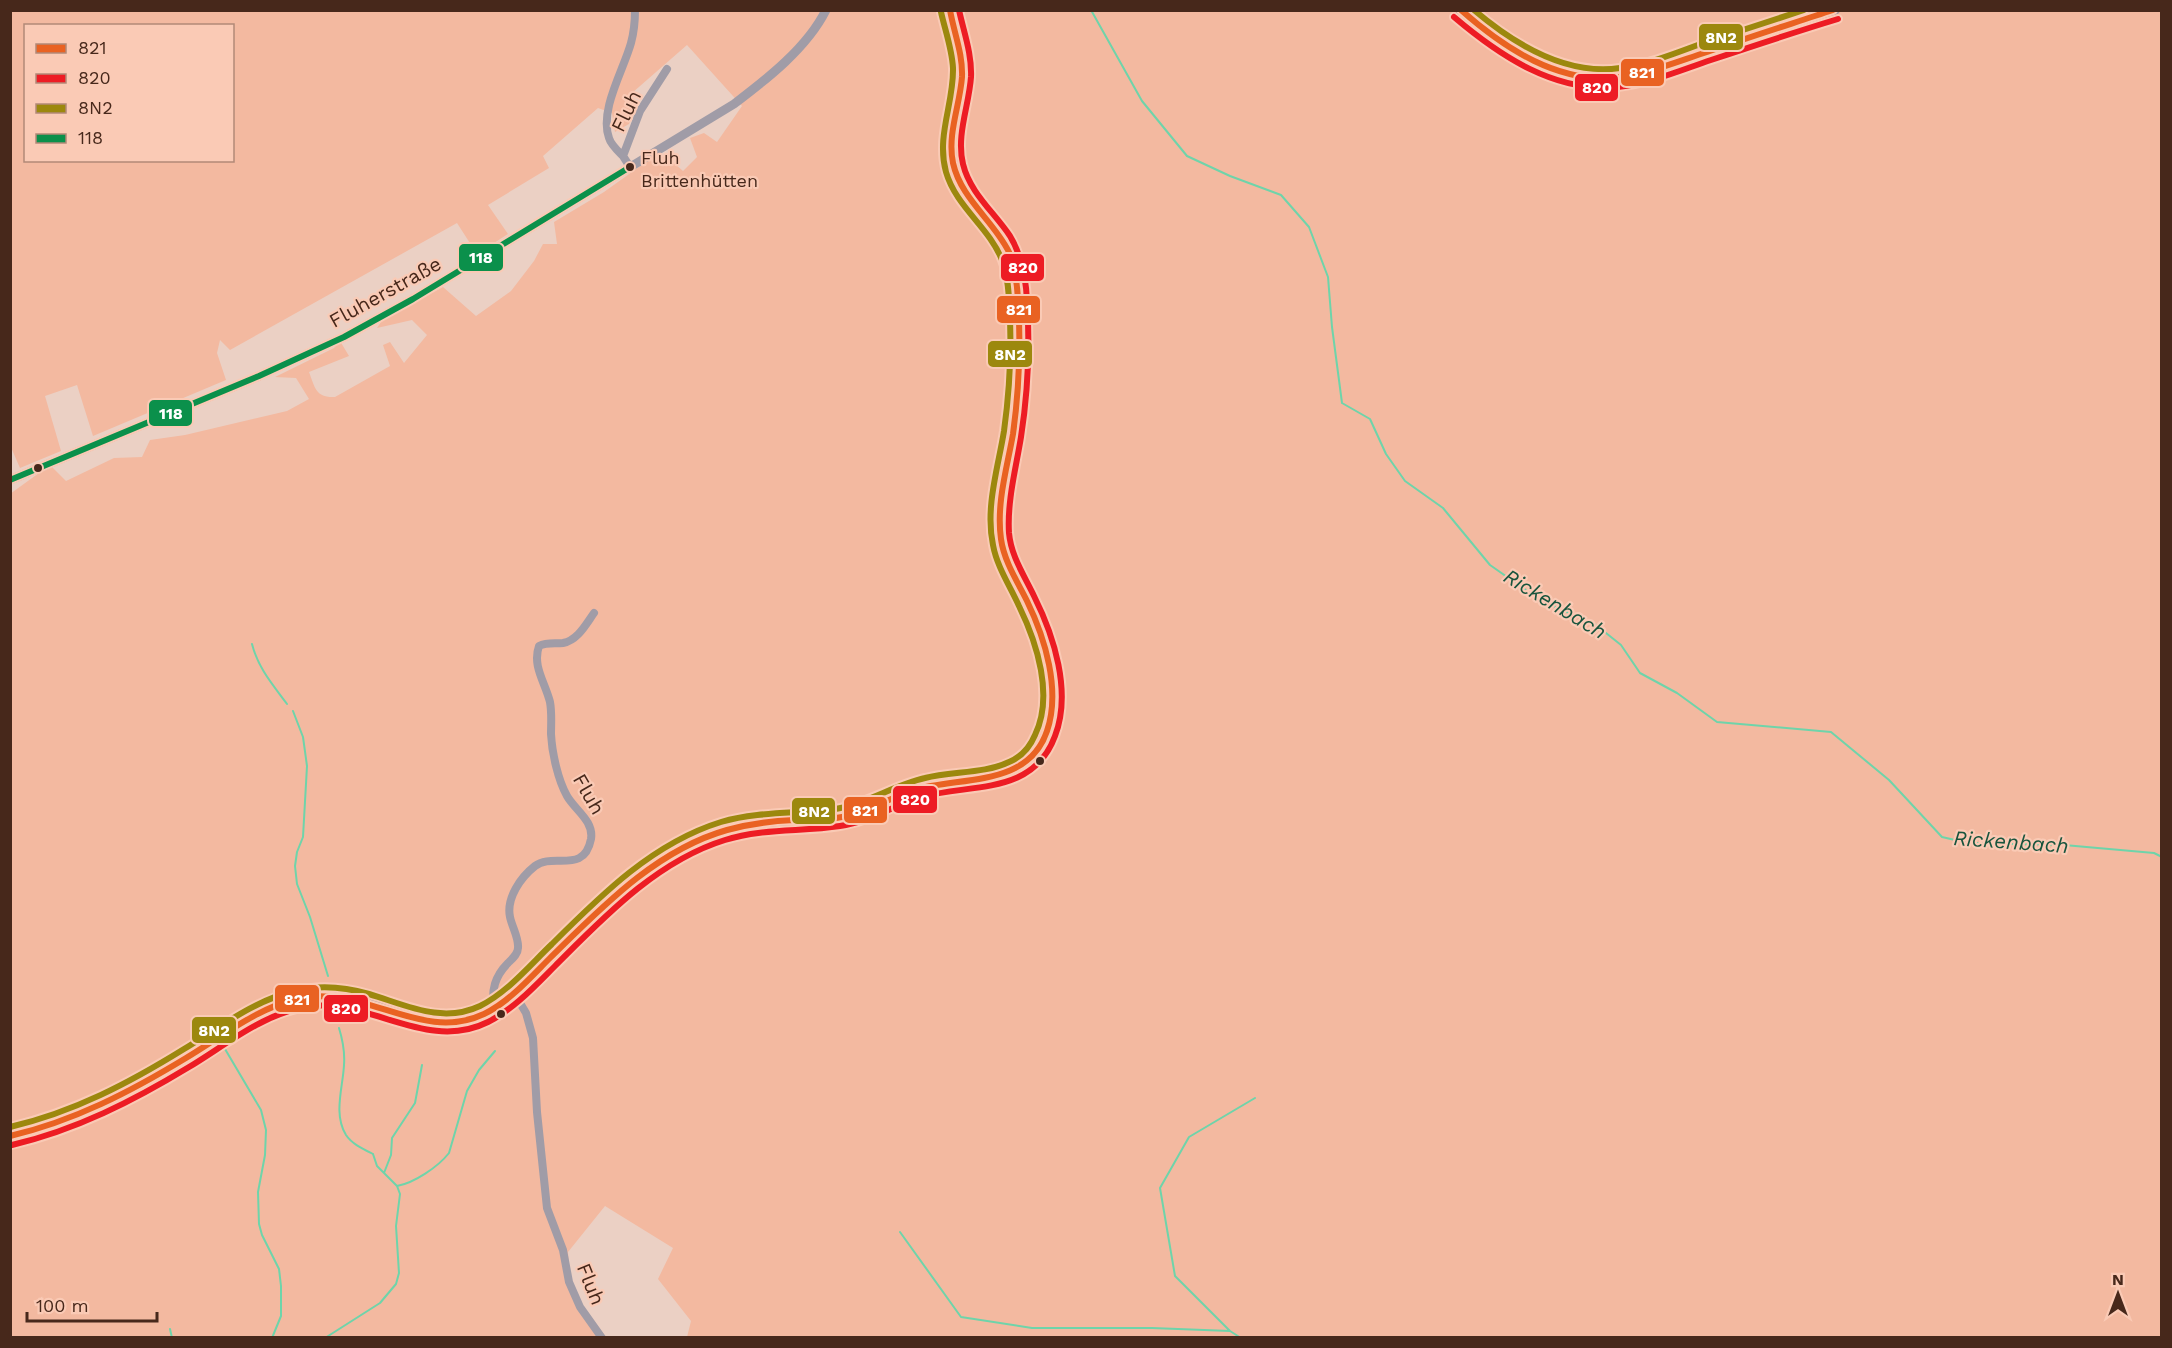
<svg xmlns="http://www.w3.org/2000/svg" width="2172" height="1348" font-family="'Work Sans',sans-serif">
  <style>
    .green { fill: #f3b9a0; fill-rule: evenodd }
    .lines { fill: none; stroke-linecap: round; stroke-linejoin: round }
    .stream { stroke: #6ed4aa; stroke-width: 2 }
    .secondary-tunnel { stroke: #caaea2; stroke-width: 10; stroke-dasharray: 10 5; stroke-linecap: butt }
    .minor { stroke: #a09ca7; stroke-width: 8 }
    .tertiary { stroke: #a09ca7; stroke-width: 9 }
    .secondary { stroke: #a29aa5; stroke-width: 10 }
    .bus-1-casing { stroke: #facab5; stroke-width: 10 }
    .bus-2-casing { stroke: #facab5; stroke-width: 10 }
    .bus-3-casing { stroke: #facab5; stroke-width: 10 }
    .bus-4-casing { stroke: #facab5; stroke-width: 10 }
    .bus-1 { stroke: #e96222; stroke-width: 6 }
    .bus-2 { stroke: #ed1c24; stroke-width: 6 }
    .bus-3 { stroke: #9c880e; stroke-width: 6 }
    .bus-4 { stroke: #0b904b; stroke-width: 6 }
    .bus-dot { fill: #47281b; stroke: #facab5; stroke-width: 2 }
    .labels { text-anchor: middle; stroke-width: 4.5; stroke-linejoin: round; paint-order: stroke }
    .bus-label { font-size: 18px; fill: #47281b; stroke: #facab5; text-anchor: start }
    .street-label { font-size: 20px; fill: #47281b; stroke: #facab5 }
    .water-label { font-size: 21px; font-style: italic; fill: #18543d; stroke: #facab5 }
    .line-badge { stroke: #facab5; stroke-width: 2 }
    .badge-label { font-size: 16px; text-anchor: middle; font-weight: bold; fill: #fff }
  </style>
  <rect width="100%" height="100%" fill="#ebd0c4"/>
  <path class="green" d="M11,11H2161V1337H687L691,1321L658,1279L673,1248L605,1206L568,1252L570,1279L582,1304L606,1337H11L10,494L50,465L66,481L114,458L142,457L150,440L185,435L287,411L309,399L296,378L275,377L334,348L340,341L349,356L309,372C315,388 316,398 335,397L390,366L383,345L390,342L404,363L427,335L412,320L377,328L383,319L443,287L476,316L511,291L534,261L543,244H557L554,222L604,192L650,159L666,156L683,171L697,157L690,138L704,133L717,142L742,106L687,45L624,100L635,109L629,124L615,132L612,113L598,108L543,156L549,168L488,205L508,234L477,254L457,223L230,350L220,340L217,353L226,380L93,436L77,385L45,396L61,451L20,468L10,445ZM26,26H232V160H26Z"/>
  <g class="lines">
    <path class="stream" d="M1091,10L1142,101L1187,156L1230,176L1281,195L1309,227L1328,277L1332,327L1342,403L1370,419L1386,454L1405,481L1443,508L1490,565L1540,600L1596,625L1621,645L1640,673L1677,693L1717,722L1831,732L1889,780L1942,837L1968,843L2064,845L2154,853L2162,857
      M252,644C258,668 273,685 287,704
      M293,711L303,737L307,766L303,837L297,852L295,866L297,884L310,917L328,976
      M225,1049L261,1110L266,1130L265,1155L258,1192L259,1224L262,1235L279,1269L281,1286V1316L272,1338
      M384,1173L391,1155L392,1138L415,1103L422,1065
      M397,1186C414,1183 438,1167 449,1153L467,1091L479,1070L495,1051
      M900,1232L961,1317L1032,1328H1152L1230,1331
      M170,1329L172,1338
      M325,1338L380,1303L396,1284L399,1273L396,1226L400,1194L397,1186L377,1166L373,1154C363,1149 352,1144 346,1135C333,1114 343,1087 344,1065C345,1052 343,1041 339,1028
      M1241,1338L1230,1331L1175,1276L1160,1188L1189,1137L1255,1098"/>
    <path class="secondary-tunnel" d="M950,10L960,50"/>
    <path class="minor" d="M623,156C618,151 611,145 609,138C599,110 624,69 631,43C634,32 635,21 635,10
      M630,167L623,156L640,111L667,69
      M514,993L526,1013L533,1038L537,1112L547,1208L563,1250L569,1282L580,1307L602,1338
      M494,1009C491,990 495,976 508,963C512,959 518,954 518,948C519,938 512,927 510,917C506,898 521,877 535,866C553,852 584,875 591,839C594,821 575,810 567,796C558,780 552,753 551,734C551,724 552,713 550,702C545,682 532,666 539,646C547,642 555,644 563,643C578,640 586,624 594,613"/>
    <path class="tertiary" d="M10,480L259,376L344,337L413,299L734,104C767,79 807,48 826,10"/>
    <path class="secondary" d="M1460,10C1495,41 1537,70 1584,77C1629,85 1679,60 1721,47C1759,34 1797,22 1835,10
      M10,1136C82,1122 141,1086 203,1048C236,1028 269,1002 309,997C389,986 434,1065 514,993C573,938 633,864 711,835C738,825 767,821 796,820C811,819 827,820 843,817C878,810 907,789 944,783C970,779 998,781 1021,766C1070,734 1051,656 1032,612C1021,587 1005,565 1001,538C997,505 1010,459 1014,425C1019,384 1020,340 1018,298C1017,283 1015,267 1008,253C994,222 965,202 955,169C946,139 958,112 961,83C962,72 961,61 960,50"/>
    <defs>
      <path id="bus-1" d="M1461,10C1504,48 1559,85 1620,77C1650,73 1679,61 1707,52C1749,37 1791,24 1833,10
        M10,1136C74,1121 130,1092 186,1058C221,1037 256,1009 296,999C364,983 421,1044 484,1014C509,1002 530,978 550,958C601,908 656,850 727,830C749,824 772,821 794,820C810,819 826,820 842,817C867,812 890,798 914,790C960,776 1028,788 1047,731C1061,690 1045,638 1027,601C1017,581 1004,561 1001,539C996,504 1007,468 1013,434C1019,390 1021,344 1018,299C1017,283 1015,267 1009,252C993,220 961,199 953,163C947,134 960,105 962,77C963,54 954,33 950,10"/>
      <path id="bus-2" d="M1454,17C1500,56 1555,93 1618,87C1651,83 1681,70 1711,60C1753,46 1795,32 1838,19
        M12,1145C76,1130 133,1101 189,1067C224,1046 259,1017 300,1008C365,993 424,1054 488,1022C514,1009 535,986 555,966C604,917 657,861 725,840C763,828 801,832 840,826C869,822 894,805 922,797C971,783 1033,796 1055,736C1072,692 1054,636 1034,596C1024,575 1011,556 1009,533C1007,501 1016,468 1021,437C1028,392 1030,346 1027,301C1026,278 1022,256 1010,236C994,212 970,193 963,164C956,135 969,106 971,77C972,54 964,33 959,10"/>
      <path id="bus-3" d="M1474,10C1514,44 1566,76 1620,68C1649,64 1676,53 1703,43C1736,32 1770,21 1804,10
        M10,1127C74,1112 129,1083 184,1049C219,1028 253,1001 294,991C318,985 345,987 369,994C406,1005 442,1024 480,1006C508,992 530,965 552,944C601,895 653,843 721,822C759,811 797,814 835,809C866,804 894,785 925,778C952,771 984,774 1009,762C1021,757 1030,747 1035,735C1054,696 1037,643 1019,606C1010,586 997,567 993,545C985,508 998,468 1004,431C1010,388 1012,342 1009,298C1008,285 1007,272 1002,260C989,227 956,207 946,172C936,136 954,103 953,68C952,49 945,30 941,12"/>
      <path id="bus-4" d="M10,480L259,376L344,337L413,299L630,167"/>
    </defs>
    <use href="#bus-1" class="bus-1-casing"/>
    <use href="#bus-2" class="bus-2-casing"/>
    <use href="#bus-3" class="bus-3-casing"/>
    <use href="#bus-4" class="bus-4-casing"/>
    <use href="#bus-1" class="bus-1"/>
    <use href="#bus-2" class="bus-2"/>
    <use href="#bus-3" class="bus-3"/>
    <use href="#bus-4" class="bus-4"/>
  </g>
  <g class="bus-dot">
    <circle cx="630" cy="167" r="5"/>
    <circle cx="38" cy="468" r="5"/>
    <circle cx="1040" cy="761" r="5"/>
    <circle cx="501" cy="1014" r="5"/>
  </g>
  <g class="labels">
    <g class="bus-label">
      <text x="641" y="164">Fluh<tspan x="641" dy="23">Brittenhütten</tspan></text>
    </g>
    <g class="street-label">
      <text transform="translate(626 111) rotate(-64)" y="7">Fluh</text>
      <text transform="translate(385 292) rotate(-29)" y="7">Fluherstraße</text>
      <text transform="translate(589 794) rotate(60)" y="7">Fluh</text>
      <text transform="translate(591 1284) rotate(68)" y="7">Fluh</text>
    </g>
    <g class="water-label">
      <text transform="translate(1555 604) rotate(31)" y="7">Rickenbach</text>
      <text transform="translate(2011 842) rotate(4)" y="7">Rickenbach</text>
    </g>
  </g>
  <g class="line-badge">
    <rect x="1698" y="23" width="46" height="28" rx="6" fill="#9c880e"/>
    <rect x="1620" y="58" width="45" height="29" rx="6" fill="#e96222"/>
    <rect x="1574" y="73" width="45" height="29" rx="6" fill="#ed1c24"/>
    <rect x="458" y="243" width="46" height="29" rx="6" fill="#0b904b"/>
    <rect x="1000" y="253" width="45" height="29" rx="6" fill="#ed1c24"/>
    <rect x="996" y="295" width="45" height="29" rx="6" fill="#e96222"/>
    <rect x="987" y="340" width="46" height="28" rx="6" fill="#9c880e"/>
    <rect x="148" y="399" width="45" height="28" rx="6" fill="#0b904b"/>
    <rect x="892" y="785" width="46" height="29" rx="6" fill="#ed1c24"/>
    <rect x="843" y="796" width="45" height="28" rx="6" fill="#e96222"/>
    <rect x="791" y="797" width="45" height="28" rx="6" fill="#9c880e"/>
    <rect x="274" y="984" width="46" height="29" rx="6" fill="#e96222"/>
    <rect x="323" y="994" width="46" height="29" rx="6" fill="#ed1c24"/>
    <rect x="191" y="1016" width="46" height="28" rx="6" fill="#9c880e"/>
  </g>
  <g class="badge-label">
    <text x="1721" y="43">8N2</text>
    <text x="1642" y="78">821</text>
    <text x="1597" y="93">820</text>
    <text x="481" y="263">118</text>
    <text x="1023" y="273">820</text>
    <text x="1019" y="315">821</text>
    <text x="1010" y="360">8N2</text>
    <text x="171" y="419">118</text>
    <text x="915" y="805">820</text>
    <text x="865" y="816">821</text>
    <text x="814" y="817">8N2</text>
    <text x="297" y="1005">821</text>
    <text x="346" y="1014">820</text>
    <text x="214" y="1036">8N2</text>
  </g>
  <rect width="2172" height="1348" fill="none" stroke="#47281b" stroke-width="24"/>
  <rect x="24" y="24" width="210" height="138" fill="#facab5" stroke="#b28977" stroke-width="1.5"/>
  <rect x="36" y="44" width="30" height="9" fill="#e96222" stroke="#b28977" stroke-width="1.5"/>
  <text x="78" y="54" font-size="18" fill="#47281b">821</text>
  <rect x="36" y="74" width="30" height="9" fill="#ed1c24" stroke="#b28977" stroke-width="1.5"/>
  <text x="78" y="84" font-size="18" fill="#47281b">820</text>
  <rect x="36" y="104" width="30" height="9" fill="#9c880e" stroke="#b28977" stroke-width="1.5"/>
  <text x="78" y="114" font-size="18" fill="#47281b">8N2</text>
  <rect x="36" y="134" width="30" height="9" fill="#0b904b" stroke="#b28977" stroke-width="1.5"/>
  <text x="78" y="144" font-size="18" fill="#47281b">118</text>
  <g transform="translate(2118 1294)" stroke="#facab5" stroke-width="4.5" paint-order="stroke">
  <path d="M0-4.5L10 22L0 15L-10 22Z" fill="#47281b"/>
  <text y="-9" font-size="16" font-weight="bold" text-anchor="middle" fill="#47281b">N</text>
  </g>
  <path d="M27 1312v9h130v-9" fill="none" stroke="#47281b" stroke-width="3"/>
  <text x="36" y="1312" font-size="18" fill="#47281b" stroke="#facab5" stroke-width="4.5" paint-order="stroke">100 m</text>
</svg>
